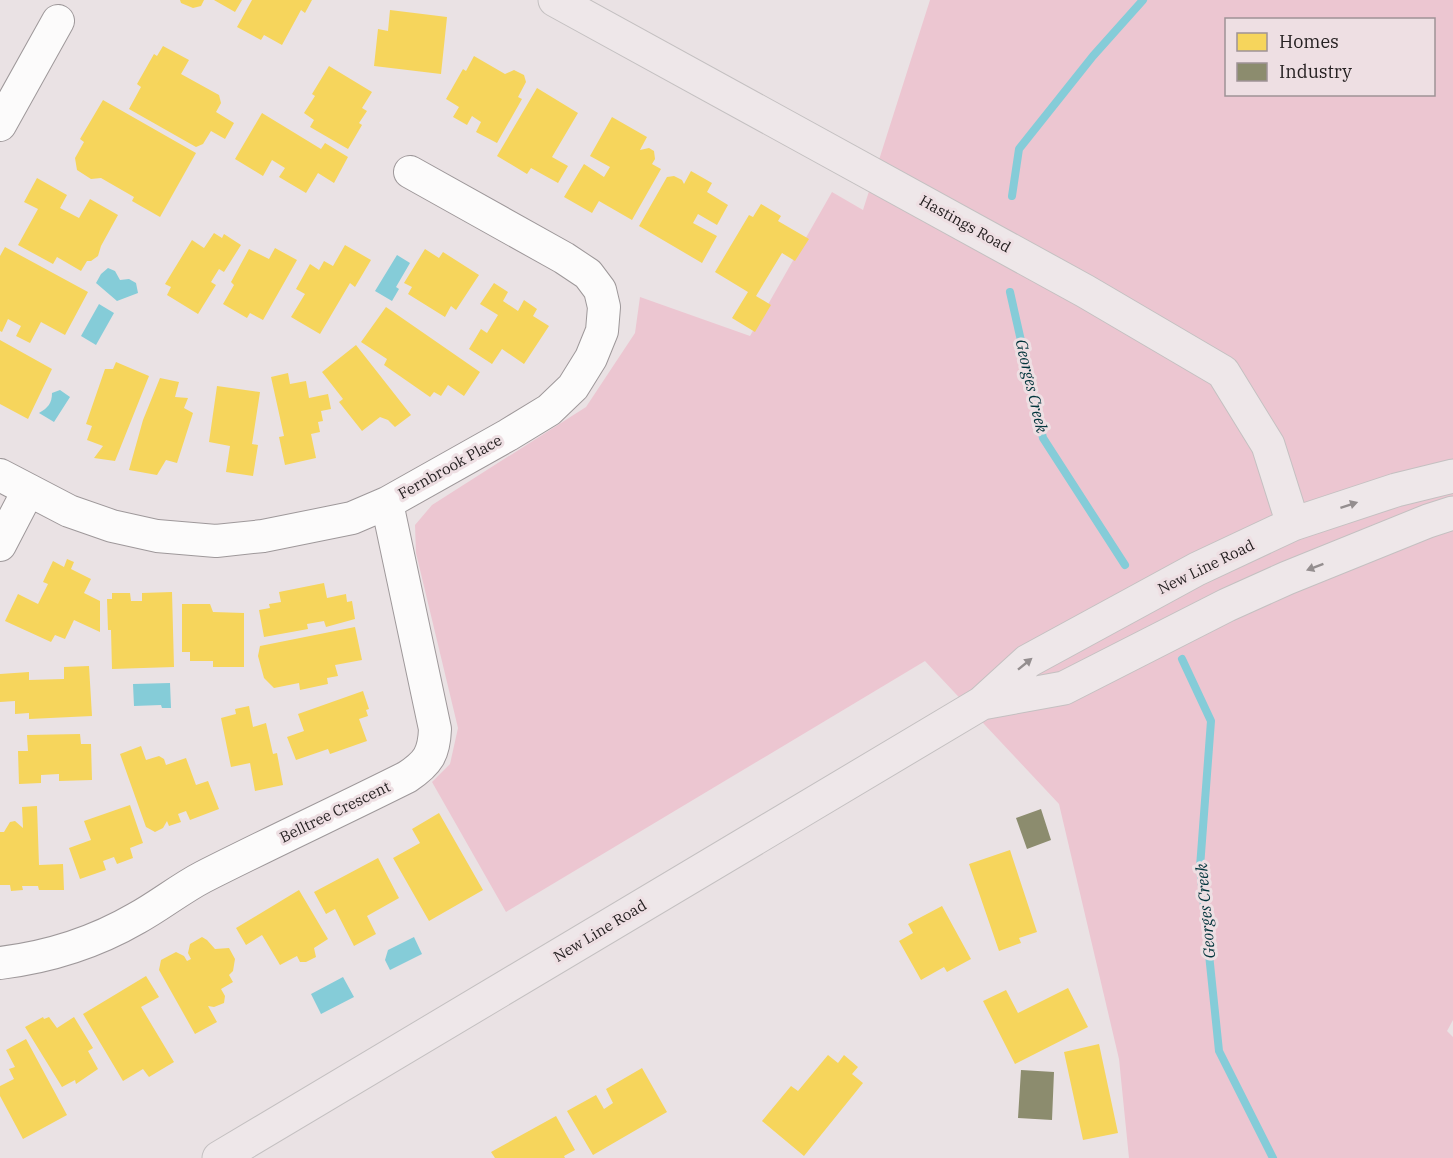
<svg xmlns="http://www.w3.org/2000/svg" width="1453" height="1158" font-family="'IBM Plex Serif',serif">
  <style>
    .green { fill: #ecc6d1; fill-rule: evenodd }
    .water { fill: #85ccd8 }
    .homes { fill: #f6d55c }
    .industry { fill: #8c8c6e }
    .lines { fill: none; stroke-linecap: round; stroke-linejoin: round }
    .stream { stroke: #85ccd8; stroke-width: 8 }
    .minor-casing { stroke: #9e989a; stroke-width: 34 }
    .major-casing { stroke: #c4c0c1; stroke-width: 35 }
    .minor { stroke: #fcfbfb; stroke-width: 32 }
    .major { stroke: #eee7e9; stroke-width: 33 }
    .oneway { fill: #948e8f }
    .labels { text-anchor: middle; stroke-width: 6; stroke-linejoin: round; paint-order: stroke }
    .street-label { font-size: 15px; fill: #262122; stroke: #eedfe3 }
    .water-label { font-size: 16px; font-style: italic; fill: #00343b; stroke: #eedfe3 }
  </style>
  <rect width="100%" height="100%" fill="#eae2e4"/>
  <path class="green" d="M930,0H1453V1020L1447,1031L1453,1037V1158H1129L1119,1059L1059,804L925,661L506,912L432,782L450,764L458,728L416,553L415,525L432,505L586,407L635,333L640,297L750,336L832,192L863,210ZM1226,20H1434V94H1226Z"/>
  <path class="water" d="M397,255L410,263L396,287L399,289L392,301L375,291Z
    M108,268L115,271L120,280L129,279L136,283L138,293L117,301L96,283L101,274Z
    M99,304L114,313L96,345L81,336Z
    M60,390L70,397L54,422L39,413C48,408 52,403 52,393Z
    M170,683L171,708H162L161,705L134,706L133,684Z
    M414,937L422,954L390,970L385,960L388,950Z
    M343,977L354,997L321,1014L311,994Z"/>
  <path class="homes" d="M180,0H204L201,6L193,8L181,3Z
    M214,0H242L235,12Z
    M252,0H312L305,13L301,10L282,45L264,35L261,40L237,27Z
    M390,10L447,17L441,74L374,66L378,29L388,31Z
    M163,46L189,60L181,74L219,95L221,103L216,112L234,123L225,139L211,131L203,144L196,147L129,109L141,87L137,84L154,54L157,56Z
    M474,56L505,74L514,70L524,75L526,82L518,97L522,99L497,143L476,132L481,122L472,116L467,125L453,117L459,107L446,99L463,69L466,71Z
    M329,66L372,92L362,108L367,111L359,123L362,125L348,149L310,127L314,120L304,113L315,96L312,94Z
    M537,88L578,113L552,157L568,166L558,183L531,168L527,174L497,156Z
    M103,100L196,153L160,217L132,201L134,197L101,178L91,179L77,170L75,158L84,142L80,139Z
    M262,113L321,149L325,143L348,157L334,183L318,173L306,193L279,177L285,168L272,160L263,176L235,159Z
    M612,117L647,137L640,150L649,148L654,151L655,159L652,164L661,169L632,220L599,201L592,213L564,197L584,164L604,177L610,167L590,156Z
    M691,171L712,183L707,192L728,205L717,225L698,214L693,223L717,236L702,263L639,226L667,177L674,176L682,180L684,184Z
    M37,178L67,195L60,208L79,218L90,199L118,215L101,246L98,256L91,261H87L81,271L57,257L53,264L18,245L38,209L24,202Z
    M761,204L781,216L778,221L809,239L795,261L782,253L756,296L771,305L755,332L732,318L748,292L715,272L749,215L753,217Z
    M214,233L222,238L224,234L241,245L224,272L219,269L211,282L216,285L198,314L167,295L171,287L165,284L192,240L204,248Z
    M345,245L371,260L355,287L350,283L320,334L291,317L305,294L296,289L310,264L319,270L324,261L333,266Z
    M5,247L88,292L65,335L41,322L30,343L16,336L21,326L8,319L2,332L0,331V256Z
    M275,248L297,260L263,320L250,313L247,318L223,304L234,285L231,282L249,249L269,259Z
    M425,249L439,258L443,252L479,275L456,310L451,306L445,317L408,294L412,287L404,283Z
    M494,283L508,292L503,301L518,311L524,300L537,309L533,316L549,326L524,364L502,349L492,364L469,349L481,329L487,333L498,315L480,304Z
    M386,307L480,372L464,396L448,385L441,396L434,392L430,397L384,365L387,359L361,342Z
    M0,340L52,369L28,419L0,404Z
    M356,345L411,415L395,427L388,420L380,417L362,431L339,402L343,399L322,372Z
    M116,362L149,376L115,461L94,458L103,446L87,440L92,426L86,424L105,369H113Z
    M288,373L290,384L306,381L309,398L328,394L331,409L321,411L323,421L318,422L320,432L311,434L316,458L285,465L279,437L284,436L271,377Z
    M160,378L179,382L175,397L188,398L184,408L193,413L177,463L166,460L157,475L129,470L143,420Z
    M217,386L260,392L252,444L258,445L253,476L226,472L230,446L209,442Z
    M67,559L74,562L71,569L91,579L84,593L100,601V632L74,620L65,639L55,635L51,642L5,621L18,594L38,604L48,584L43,582L53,561L64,567Z
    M324,583L327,598L346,594L347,602L352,601L355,619L326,627L324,621L307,624L308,629L264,637L259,610L270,608L269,604L281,602L279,592Z
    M172,592L174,667L112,669L111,630H108L107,599H112V593H130L131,601H142V593Z
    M182,604H210L213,612L244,613V667H213V661H190V652H182Z
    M355,627L362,660L335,665L338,676L327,678L328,684L300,690L299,683L274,688L264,678L258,656L260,646Z
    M89,666L92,716L29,719V713L15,714V701L0,702V674L29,672V680L64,679V667Z
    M363,691L369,709L366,710L368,716L359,719L367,741L330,754L328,749L296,760L287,737L304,731L298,714Z
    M249,706L253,727L266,723L273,754L277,753L283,785L255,791L250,763L231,767L221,718L236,714L235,709Z
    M80,734L81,744H91L92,780L59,781V774L41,775V783L19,784L18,751H28L27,735Z
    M141,746L146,760L159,756L164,759L166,765L186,758L196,785L208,781L219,809L190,820L186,811L178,814L181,822L169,826L167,821L163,828L155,832L146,827L120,754Z
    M130,805L143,843L130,848L133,858L117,864L114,857L103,861L106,870L80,879L69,848L91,840L84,821Z
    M37,806L39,865L63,864L64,890H39L38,886H22L23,890L11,891L10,885H0V832H4L10,822L15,821L23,828L22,807Z
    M439,813L483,890L429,921L393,858L420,843L412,829Z
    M1010,850L1037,932L1019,938L1021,943L999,951L969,864Z
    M378,858L399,898L367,916L376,934L354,946L335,909L326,914L314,892Z
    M299,890L328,939L314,948L316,957L306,962H300L297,956L280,965L262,935L246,945L236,928Z
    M942,906L971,959L947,972L944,967L921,980L899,941L913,933L908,924Z
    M202,937L207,940L215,949L229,948L235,959L233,971L229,975L233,982L221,989L225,996L224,1003L214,1007L208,1006L217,1022L195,1034L159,970L161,960L176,952L184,956L187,961L191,959L188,953L190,944Z
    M146,976L159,997L141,1007L174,1062L149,1077L143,1069L123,1081L83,1014Z
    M1068,988L1088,1027L1015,1064L983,1001L1006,990L1018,1013Z
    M43,1017L44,1019L49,1017L57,1028L74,1017L93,1048L88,1051L98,1069L76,1084L75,1080L62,1087L25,1027Z
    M26,1039L67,1115L23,1139L0,1096V1086L14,1079L9,1069L15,1067L6,1050Z
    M1099,1044L1118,1133L1083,1140L1064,1052Z
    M828,1055L838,1063L844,1055L858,1067L852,1074L863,1083L804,1156L762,1121L791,1086L798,1091Z
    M642,1068L667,1112L593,1155L567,1111L596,1095L604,1109L613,1103L606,1089Z
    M556,1116L575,1150L564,1156L565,1158H495L491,1152Z"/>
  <path class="industry" d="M1041,809L1051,840L1027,849L1016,818Z
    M1021,1070L1054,1072L1052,1120L1018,1118Z"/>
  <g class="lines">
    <path class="stream" d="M1012,196L1019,149L1093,56L1143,0
      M1010,292L1043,438L1125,565
      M1182,659L1211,721L1200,867L1219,1051L1273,1158"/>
    <defs>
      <path id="minor" d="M0,125L58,21
        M0,475L69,511L112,526L157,536L216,541L263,536L352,518L387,503L508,435L549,410L573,387L591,358L602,331L604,307L600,290L588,274L564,258L410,172
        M0,545L28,491
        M0,963C49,957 94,943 137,918C159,906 180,889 203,877C270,843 339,811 407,777C428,763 434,754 435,729L387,503"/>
      <path id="major" d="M555,0L1085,291L1223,372L1268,445L1293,524
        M982,703L1064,688L1227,605L1287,578L1428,521L1453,513
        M219,1158L982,703L1028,661L1197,569L1293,524L1396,490L1453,476"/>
    </defs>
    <use href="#minor" class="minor-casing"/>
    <use href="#major" class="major-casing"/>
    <use href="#minor" class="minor"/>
    <use href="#major" class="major"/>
  </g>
  <defs><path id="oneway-solid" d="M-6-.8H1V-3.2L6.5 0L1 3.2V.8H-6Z" transform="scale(1.5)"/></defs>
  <g class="oneway">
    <use href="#oneway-solid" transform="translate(1349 505) rotate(-18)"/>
    <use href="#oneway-solid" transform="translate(1315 567) rotate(159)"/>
    <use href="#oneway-solid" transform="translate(1025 664) rotate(-39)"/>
  </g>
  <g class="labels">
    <g class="street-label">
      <text transform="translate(965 224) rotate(29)" y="5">Hastings Road</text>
      <text transform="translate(450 467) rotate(-29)" y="5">Fernbrook Place</text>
      <text transform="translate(1206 567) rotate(-26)" y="5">New Line Road</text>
      <text transform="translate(335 812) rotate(-26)" y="5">Belltree Crescent</text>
      <text transform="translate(600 931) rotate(-31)" y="5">New Line Road</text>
    </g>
    <g class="water-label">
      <text transform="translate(1032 386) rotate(77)" y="6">Georges Creek</text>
      <text transform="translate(1205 911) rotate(-95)" y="6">Georges Creek</text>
    </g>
  </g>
  <rect x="1225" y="18" width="210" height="78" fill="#eedfe3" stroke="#9e9396" stroke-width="1.5"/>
  <rect x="1237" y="33" width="30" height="18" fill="#f6d55c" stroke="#9e9396" stroke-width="1.5"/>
  <text x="1279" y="48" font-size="18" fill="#262122">Homes</text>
  <rect x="1237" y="63" width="30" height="18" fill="#8c8c6e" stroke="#9e9396" stroke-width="1.5"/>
  <text x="1279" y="78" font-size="18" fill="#262122">Industry</text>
</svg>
